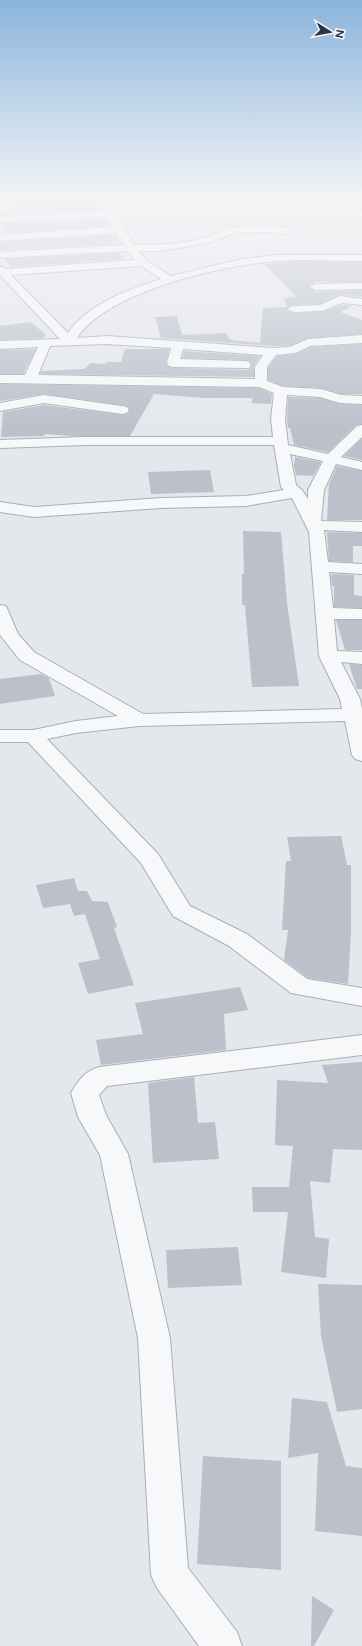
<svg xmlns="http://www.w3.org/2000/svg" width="362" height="1646" font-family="Figtree,sans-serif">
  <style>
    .building { fill: #bbc0ca }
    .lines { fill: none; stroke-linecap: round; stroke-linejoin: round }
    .minor-casing { stroke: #a9aeb7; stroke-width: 2 }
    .major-casing { stroke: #a3abb8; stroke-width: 2 }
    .minor { fill: #f7f8fa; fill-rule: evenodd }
    .major { fill: #fff; fill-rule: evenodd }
  </style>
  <rect width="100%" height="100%" fill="#e4e7ec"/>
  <path class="building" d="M12,199H96L103,210L0,214V212L15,211L9,204L16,203Z
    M107,219L111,226L5,233L4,229H6L3,223Z
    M116,235L118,241H111L113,244L0,250V242Z
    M120,253L124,259L11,267L4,259Z
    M288,262H362V282H315L309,286L315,292L362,290V297L339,295L320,304L294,305L289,306L286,309L289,312L294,313L322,312L342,305L352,306L340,312L362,320V334L308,338L290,346H272L161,338L155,317L177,316L182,335L226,333L230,340L260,343L263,308L287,307L284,298L297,297L264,264Z
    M31,322L46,335L44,338L0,340V326Z
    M362,344V394H341L321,388L283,386L268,380V368L277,356L296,354L310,347Z
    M36,349L24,372L25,371L24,374H0V350Z
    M125,349H169L166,364L169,367L173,368L249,370L252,366L250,361L245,360L182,358L184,351L260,356L254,366V377L40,374L41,371L84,369L91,363L105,364L106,362H121Z
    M0,384L259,388L272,394L271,404L251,403L253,398H204L154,394L130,436H72L45,434L43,436L1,437L3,412L44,405L122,415L128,414L130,409L127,406L122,405L44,394L0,401Z
    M288,397L320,398L340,404L362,405V424L356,425L328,452L294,445L290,428H288L287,419Z
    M362,439V460L344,456Z
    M295,457L321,462L313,476L296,475L294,466Z
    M337,466L362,471V520H327L329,484Z
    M210,470L214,492L151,494L148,472Z
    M243,531L281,532L287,603L299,686L252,687L245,605H242V574H244Z
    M327,532L362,533V546H353V562L329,561Z
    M332,574L354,575V595L362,596V608L334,607V586H332L331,578Z
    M336,620H362V650H345Z
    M349,664L362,665V689H357Z
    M41,674L49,678L55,696L0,704V679Z
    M341,836L347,865H351V933L348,984L308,978L284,960L288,930H282L286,861H291L287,837Z
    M74,878L78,891H87L92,901L108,902L117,927L114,928L134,985L88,994L78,963L100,959L85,914L74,916L70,904L43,908L36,885Z
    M240,987L248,1010L224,1014L226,1050L101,1065L96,1040L143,1034L135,1003Z
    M362,1062V1150L333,1149L330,1183L310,1181L315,1237L329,1239L326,1278L281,1272L288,1212H253L252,1187H289L293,1146L275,1145L277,1080L328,1083L322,1065Z
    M194,1077L198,1123L215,1122L219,1159L153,1163L148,1083Z
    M238,1247L242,1285L168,1288L166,1250Z
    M318,1284L362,1285V1409L337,1412L321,1336Z
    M292,1398L327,1402L346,1466L362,1468V1536L315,1531L318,1453L288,1458Z
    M203,1456L281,1461V1570L197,1564Z
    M312,1596L334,1610L314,1646H311Z"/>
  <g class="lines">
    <defs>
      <path id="minor" d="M111,211L116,214L134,245C157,245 186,244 207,237C216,234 224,228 233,227C244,226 289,224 296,231L291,234L266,232L234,233L209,243L160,251H139L147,261L171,276L242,259L277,255H362V261C334,261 305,259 277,261C223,265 108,291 77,338L107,336L272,348L290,347L308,339L362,335V343L310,346L296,353L276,355L267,367V381L283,387L321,389L341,395L362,396V404L340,403L320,397L287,395L285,419L288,445L328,454L357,426L362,425V437L341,457L362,462V470L336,464L324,490L321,521L362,522V532L324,530L328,562L362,564V574L329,572L333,608L362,609V619H334L337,651L362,652V664L341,662L360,699L362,709V761L355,759L352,755L345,721L139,726L76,733L47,739L158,854L190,906L247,934L307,979L362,988V1006L291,993L229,946L173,916L141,863L28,742H0V730H33L76,721L118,716L20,660L0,635V605L6,606L18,634L34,652L143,714L342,709L340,699L319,656L309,532L292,498L246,506L161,508L34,517L0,512V502L34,507L161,498L246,496L284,490L281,487L274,445H85L0,448V440L85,437H273L271,419L274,393L259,387L0,383V375H25L38,347L0,349V341L60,339L0,275V266L6,269L135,260L128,251L0,258V252L124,245L117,233L0,241V235L114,227L108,217L0,222V216ZM141,266L161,279C128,290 89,303 68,333L11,275ZM107,344L171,348L167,363L169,366L173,367L249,368L251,365L249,362L245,361L180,359L183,349L263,355L255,367V379L38,375L50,346ZM290,454L323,461L308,490V499L302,490L296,485Z
        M362,283V289L315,290L310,287L315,284Z
        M340,296L362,299V305L342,303L322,311L294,312L290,311L288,309L290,307L294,306L320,305Z
        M44,395L122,406L127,407L129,410L127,413L122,414L44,403L0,411V403Z
        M362,1035V1055L107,1086L99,1095L106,1115L128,1154L170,1338L188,1568L237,1632L242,1646H199L157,1588L151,1575L138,1338L100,1155L78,1117L71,1093C78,1081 85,1071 99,1067Z"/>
      <path id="major" d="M328,199H339L362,210V217Z"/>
    </defs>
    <use href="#minor" class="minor-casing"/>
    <use href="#major" class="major-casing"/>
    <use href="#minor" class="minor"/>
    <use href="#major" class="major"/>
  </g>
  <linearGradient id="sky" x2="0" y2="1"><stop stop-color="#8bb4dd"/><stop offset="0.46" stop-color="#f3f4f6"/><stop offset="1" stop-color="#f3f4f6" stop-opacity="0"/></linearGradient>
  <rect width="362" height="430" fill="url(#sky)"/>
  <g transform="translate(330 32) rotate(101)" stroke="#f4f6f9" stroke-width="3" paint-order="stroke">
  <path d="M0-3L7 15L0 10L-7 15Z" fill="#2b3445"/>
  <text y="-6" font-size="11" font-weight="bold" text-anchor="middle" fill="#2b3445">N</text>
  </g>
</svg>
